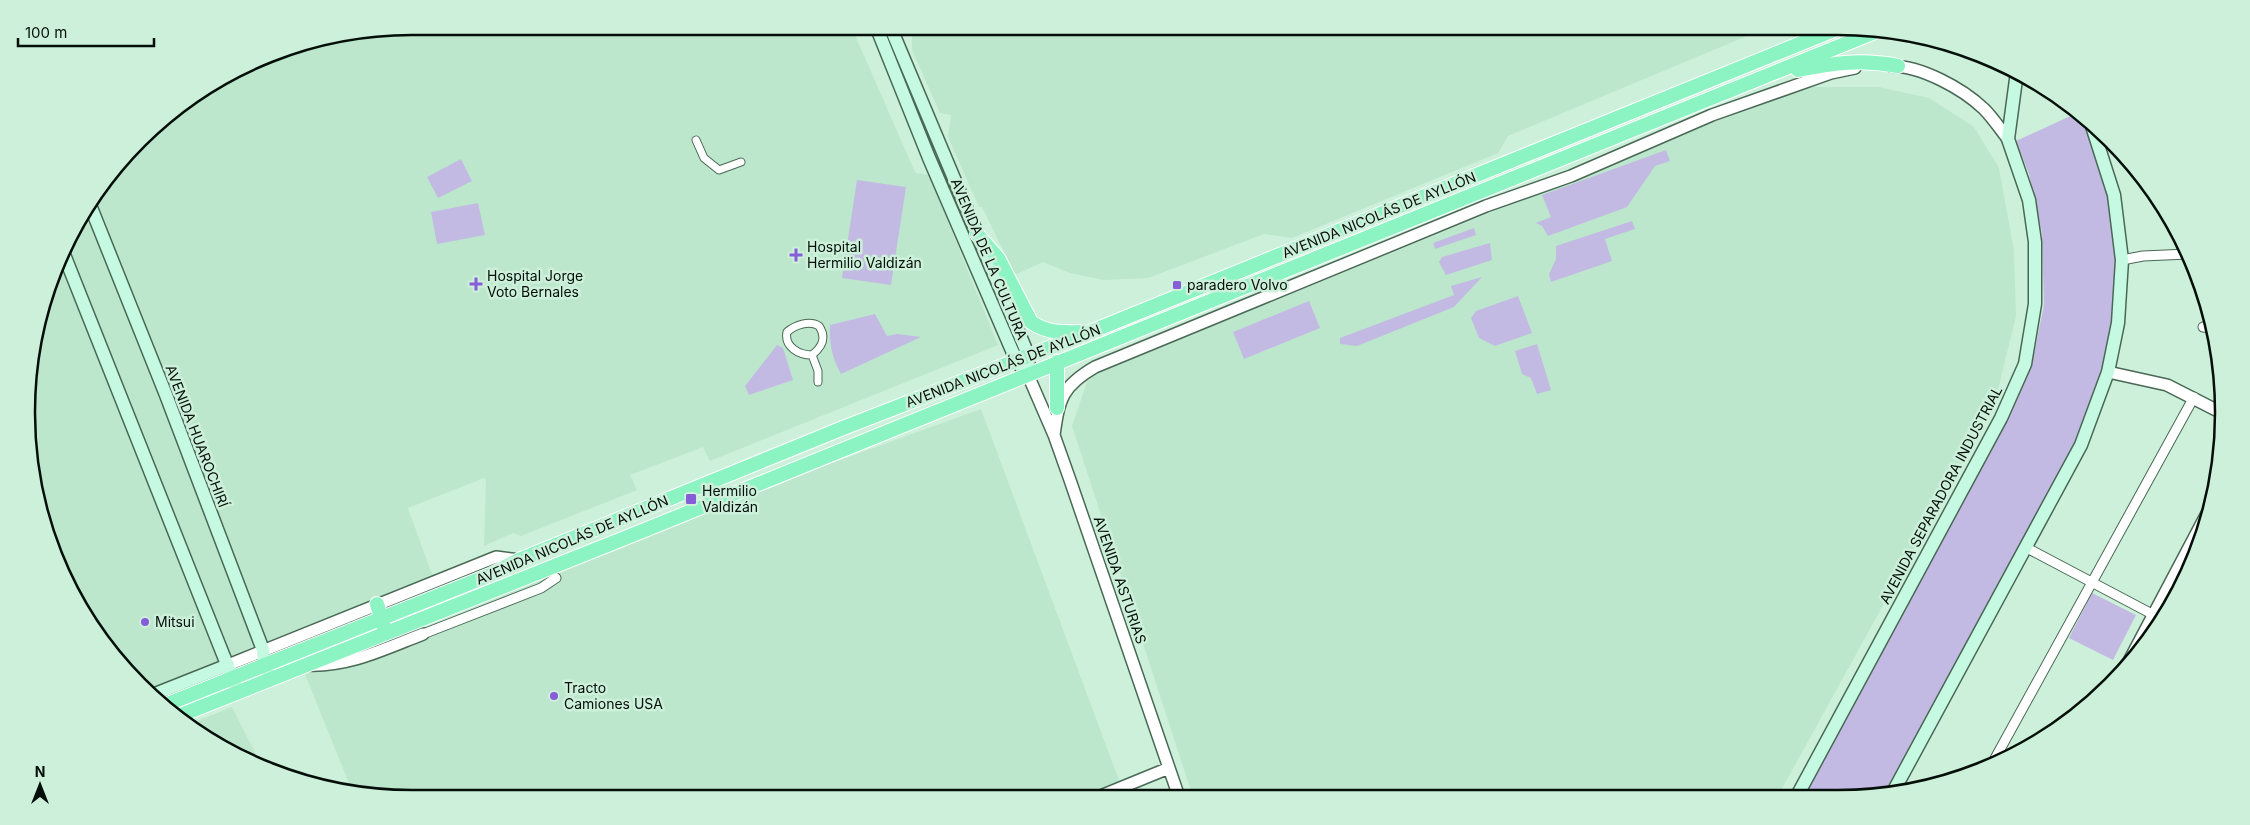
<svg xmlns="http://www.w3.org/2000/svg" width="2250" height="825" font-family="Inter,sans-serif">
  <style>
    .built { fill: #bce7cd }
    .green { fill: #c3bae3 }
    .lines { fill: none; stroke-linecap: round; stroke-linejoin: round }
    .pedestrian-casing { stroke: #496855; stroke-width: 9 }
    .minor-casing { stroke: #496855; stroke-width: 11 }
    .tertiary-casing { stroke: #496855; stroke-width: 14 }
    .secondary-casing { stroke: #496855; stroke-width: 15 }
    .primary-casing { stroke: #fff; stroke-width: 16 }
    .pedestrian { stroke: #fff; stroke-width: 7 }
    .minor { stroke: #fff; stroke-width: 9 }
    .tertiary { stroke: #fff; stroke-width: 11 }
    .secondary { stroke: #c5f9e1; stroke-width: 12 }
    .primary { stroke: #8cf3c3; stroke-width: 14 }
    .poi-dot { fill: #855ed8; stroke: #cdf0da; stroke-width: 2 }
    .labels { text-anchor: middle; stroke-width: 5; stroke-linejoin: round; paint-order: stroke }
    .street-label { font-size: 14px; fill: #040f09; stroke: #cdf0da }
    .poi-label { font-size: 14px; fill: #040f09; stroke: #cdf0da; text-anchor: start }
    .rim { fill: none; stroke: #040f09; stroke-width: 2.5 }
  </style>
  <rect width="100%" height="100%" fill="#cdf0da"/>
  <path class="built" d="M412,26H851L914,170L916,173L929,175L998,345L710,461L703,447L630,475L637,490L521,536L513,533L484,546L486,480L484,478L408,508L431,572L458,598L981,409L1120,783L1084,797L412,799L352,791L290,637L151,691L91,627L56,561L34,488L30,362L47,288L78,220L158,122L206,88L303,44Z
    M912,26H1771L1508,136L1498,153L1292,238L1264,234L1148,278L1104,280L1070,273L1043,262L1015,275L982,207H979L948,137L951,115L940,113L912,50Z
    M1799,87H1879L1929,98L1974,127L1999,168L2014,251L2016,316L1995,402L1778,796L1193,797L1072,426L1089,376Z
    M232,707L262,766L241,759L187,725Z"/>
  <path class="green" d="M2079,112L2083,116L2097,156L2109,200L2119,262L2113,327L2105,368L2081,435L1886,795L1797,796L2017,400L2033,359L2044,305L2042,233L2029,174L2016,141Z
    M1666,150L1670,161L1655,166L1627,207L1548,236L1542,226L1536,223L1551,217L1542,195Z
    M461,159L472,181L438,198L427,177Z
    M857,180L906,187L891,285L842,278Z
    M478,203L485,235L437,244L431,212Z
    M1632,221L1635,229L1605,239L1612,261L1551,282L1549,274L1556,259V246Z
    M1474,228L1476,235L1435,249L1433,243Z
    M1490,243L1492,260L1446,275L1439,262L1442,257Z
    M1482,277L1454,307L1357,346L1340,344V338L1454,295L1451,286Z
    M1518,296L1532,333L1495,346L1479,338L1471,318L1476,311Z
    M1309,301L1320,328L1244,359L1233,332Z
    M875,314L887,336L897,334L921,337L841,374C832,358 829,343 830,325Z
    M1537,344L1551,390L1537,394L1531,378L1522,374L1515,351Z
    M777,345L783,348L793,380L749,395L745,386Z
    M2092,593L2136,615L2113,660L2069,638Z"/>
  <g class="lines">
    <defs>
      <path id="pedestrian" d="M696,140L704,158L719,170L741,162
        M812,355C822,347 827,338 819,326C809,320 795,325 787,332C784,347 799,355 812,355L818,371V382"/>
      <path id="minor" d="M2122,260L2143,256L2188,254
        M2203,327L2212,328
        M2027,548L2152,614
        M423,634L541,588L556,578
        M1992,764L2194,397"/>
      <path id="tertiary" d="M1891,66C1921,66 1962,88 1984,109C1993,118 2000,129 2008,139
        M2108,372L2167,385L2222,413
        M1028,375L1054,435L1070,480L1179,797
        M1054,435C1059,399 1062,386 1095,367L1486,206L1571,176L1712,115L1831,73L1855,68
        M2129,661L2212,504
        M228,665L496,557L519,560
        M307,665C349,667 384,649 423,634
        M1098,797L1169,768"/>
      <path id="secondary" d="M876,26L929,158L1017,362L1028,375
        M890,26L1029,357L1028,366
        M90,205L166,395L263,650L264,665L271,679
        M63,252L236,687
        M155,694L228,665
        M1892,794L2081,445L2108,372L2118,323L2122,260L2114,195L2091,123
        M1797,796L2001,418L2025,364L2035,304V242L2029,200L2008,139L2017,72"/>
      <path id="primary" d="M1798,70C1834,63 1861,59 1898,66
        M977,234L998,258L1031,322C1047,333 1063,333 1082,332
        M1057,362V408
        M377,604L384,627
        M165,705L490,575L519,560L843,428L1095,330L1841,27
        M176,717L630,536L1877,31"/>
    </defs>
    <use href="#pedestrian" class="pedestrian-casing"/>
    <use href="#minor" class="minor-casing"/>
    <use href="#tertiary" class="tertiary-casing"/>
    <use href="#secondary" class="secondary-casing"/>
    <use href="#primary" class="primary-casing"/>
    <use href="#pedestrian" class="pedestrian"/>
    <use href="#minor" class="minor"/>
    <use href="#tertiary" class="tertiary"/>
    <use href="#secondary" class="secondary"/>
    <use href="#primary" class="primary"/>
  </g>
  <g class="poi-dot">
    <path d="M793.5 247.5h5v5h5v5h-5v5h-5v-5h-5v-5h5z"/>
    <path d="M473.5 276.5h5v5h5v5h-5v5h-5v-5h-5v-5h5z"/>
    <rect x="1172" y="280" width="10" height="10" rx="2.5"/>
    <rect x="685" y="493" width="12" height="12" rx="2.5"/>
    <circle cx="145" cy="622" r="5"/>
    <circle cx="554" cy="696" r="5"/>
  </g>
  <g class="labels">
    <g class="street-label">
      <text transform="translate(1379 215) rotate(-22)" y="5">AVENIDA NICOLÁS DE AYLLÓN</text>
      <text transform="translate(989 259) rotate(67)" y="5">AVENIDA DE LA CULTURA</text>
      <text transform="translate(1003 366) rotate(-21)" y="5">AVENIDA NICOLÁS DE AYLLÓN</text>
      <text transform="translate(197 436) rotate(69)" y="5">AVENIDA HUAROCHIRÍ</text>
      <text transform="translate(1941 495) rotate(-62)" y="5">AVENIDA SEPARADORA INDUSTRIAL</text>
      <text transform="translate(572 540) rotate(-23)" y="5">AVENIDA NICOLÁS DE AYLLÓN</text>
      <text transform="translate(1120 580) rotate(71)" y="5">AVENIDA ASTURIAS</text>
    </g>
    <g class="poi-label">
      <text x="807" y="252">Hospital<tspan x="807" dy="16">Hermilio Valdizán</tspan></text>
      <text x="487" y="281">Hospital Jorge<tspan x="487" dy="16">Voto Bernales</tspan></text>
      <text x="1187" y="290">paradero Volvo</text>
      <text x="702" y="496">Hermilio<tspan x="702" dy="16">Valdizán</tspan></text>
      <text x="155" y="627">Mitsui</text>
      <text x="564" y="693">Tracto<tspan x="564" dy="16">Camiones USA</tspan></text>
    </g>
  </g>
  <path d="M0 0H2250V825H0ZM412 35H1838A377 377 0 0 1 2215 412V413A377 377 0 0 1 1838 790H412A377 377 0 0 1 35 413V412A377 377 0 0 1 412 35Z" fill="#cdf0da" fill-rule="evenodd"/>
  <path class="rim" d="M412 35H1838A377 377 0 0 1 2215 412V413A377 377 0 0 1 1838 790H412A377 377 0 0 1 35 413V412A377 377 0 0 1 412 35Z"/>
  <g transform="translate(40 785)" stroke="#cdf0da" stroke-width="4" paint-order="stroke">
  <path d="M0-4L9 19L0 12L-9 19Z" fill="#040f09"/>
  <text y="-8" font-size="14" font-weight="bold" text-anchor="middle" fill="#040f09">N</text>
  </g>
  <path d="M18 38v8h136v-8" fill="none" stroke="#040f09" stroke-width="2.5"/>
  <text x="25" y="38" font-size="15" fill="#040f09" stroke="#cdf0da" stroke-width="4" paint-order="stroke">100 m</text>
</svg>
